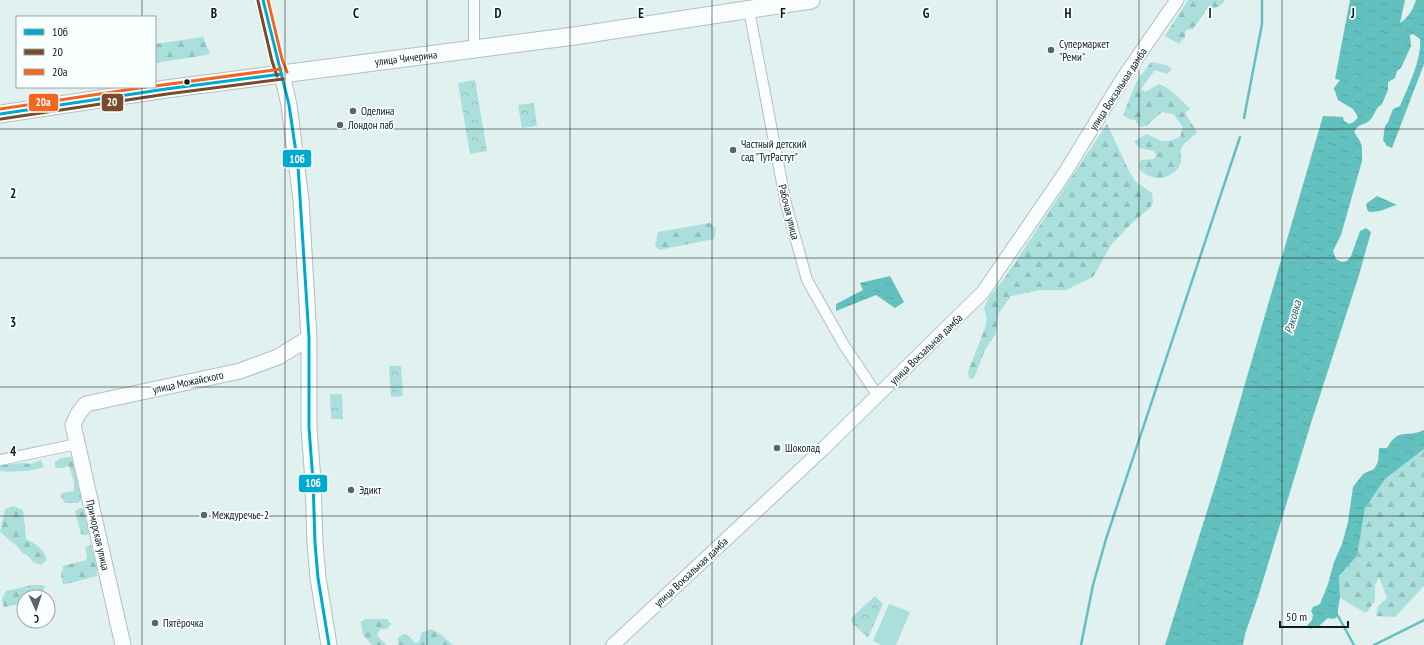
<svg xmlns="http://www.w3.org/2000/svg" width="1424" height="645" font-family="'PT Sans Narrow',sans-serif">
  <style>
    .forest { fill: url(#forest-firs) }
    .park { fill: url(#park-crowns) }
    .pitch { fill: #aadfdc }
    .water { fill: url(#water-ripples) }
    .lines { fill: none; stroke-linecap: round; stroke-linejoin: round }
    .stream { stroke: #62c1bf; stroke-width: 2.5 }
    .minor-casing { stroke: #b3bfbe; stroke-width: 12 }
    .tertiary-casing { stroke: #b3bfbe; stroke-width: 15 }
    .secondary-casing { stroke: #b3bfbe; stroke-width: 17 }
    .primary-casing { stroke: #b3bfbe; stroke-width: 19 }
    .minor { stroke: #fafdfd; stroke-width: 10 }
    .tertiary { stroke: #fafdfd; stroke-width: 13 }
    .secondary { stroke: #fafdfd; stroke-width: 15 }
    .primary { stroke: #fafdfd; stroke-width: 17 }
    .bus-1-casing { stroke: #f9fffe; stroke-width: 6 }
    .bus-2-casing { stroke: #f9fffe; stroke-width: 6 }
    .bus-3-casing { stroke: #f9fffe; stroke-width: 6 }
    .bus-1 { stroke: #00a9ce; stroke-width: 3 }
    .bus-2 { stroke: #7a4b2a; stroke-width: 3 }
    .bus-3 { stroke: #f26522; stroke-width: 3 }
    .grid { fill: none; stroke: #101a1a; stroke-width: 1; stroke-opacity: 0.55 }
    .poi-dot { fill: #596565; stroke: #f9fffe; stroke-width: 1.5 }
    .bus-dot { fill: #101a1a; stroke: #f9fffe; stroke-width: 1.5 }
    .labels { text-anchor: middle; stroke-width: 3.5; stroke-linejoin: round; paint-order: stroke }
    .poi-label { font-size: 11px; fill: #101a1a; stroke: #f9fffe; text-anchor: start }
    .street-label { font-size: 11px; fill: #101a1a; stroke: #f9fffe }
    .water-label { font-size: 12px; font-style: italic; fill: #2e6160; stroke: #f9fffe }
    .grid-label { font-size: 13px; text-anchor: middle; font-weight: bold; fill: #101a1a; stroke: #f9fffe; stroke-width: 3.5; stroke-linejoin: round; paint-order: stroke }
    .line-badge { stroke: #f9fffe; stroke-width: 1.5 }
    .badge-label { font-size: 11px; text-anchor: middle; font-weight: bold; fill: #fff }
  </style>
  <defs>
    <pattern id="forest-firs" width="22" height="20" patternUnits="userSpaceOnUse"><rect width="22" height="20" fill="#aadfdc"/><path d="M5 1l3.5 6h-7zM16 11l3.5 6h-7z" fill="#91bfbc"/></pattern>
    <pattern id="park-crowns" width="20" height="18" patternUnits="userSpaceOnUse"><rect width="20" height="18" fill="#aadfdc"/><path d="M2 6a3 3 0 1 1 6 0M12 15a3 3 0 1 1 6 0" fill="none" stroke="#91bfbc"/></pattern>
    <pattern id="water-ripples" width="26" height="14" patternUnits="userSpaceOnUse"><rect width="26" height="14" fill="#62c1bf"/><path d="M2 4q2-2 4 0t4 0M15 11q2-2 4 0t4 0" fill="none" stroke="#54a5a4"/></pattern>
  </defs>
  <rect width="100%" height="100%" fill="#e1f1ef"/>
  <path class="forest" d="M1188,0H1225C1221,7 1214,9 1206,10L1193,29L1186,30L1185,37L1179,44L1165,36Z
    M203,37L210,54L201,56L155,63V44Z
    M1151,62L1166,65L1172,69L1167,74L1155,70L1141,89L1145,92L1159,84C1172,89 1180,99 1190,109L1185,113L1197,132C1193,138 1184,142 1182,147C1179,152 1182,157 1181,162C1178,172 1166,179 1157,178C1150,177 1144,174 1140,170L1139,165L1141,160L1154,159L1156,155L1154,151L1139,148L1134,141L1147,134C1163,142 1163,144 1180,137L1183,127L1173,114L1162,112L1146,126L1139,127L1135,120L1129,119L1123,115L1137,81Z
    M1107,124L1130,173L1136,182L1152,193L1153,202L1150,208L1132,223L1111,245L1093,277L1066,290H1040L1011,296L998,314L996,333L984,352L974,378L972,379L969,378L968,372L985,328L987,318L984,308L988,299L1006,276Z
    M710,223L716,229L714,239L659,250L655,246L658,232Z
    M1424,449V586L1395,617L1376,616L1378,606L1387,598L1379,577L1375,585V601L1366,613L1340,598L1339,576L1357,556L1365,508L1385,479Z
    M70,457L77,460L86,494L78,503H65L61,497L62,493L74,491V482L69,466L61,468H55V462L61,458Z
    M41,460L44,467C29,472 15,472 0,471V465L23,463L31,464Z
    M13,506L23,510L26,539C36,544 43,548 47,560L41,565L33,562L27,555L22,553L19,548L0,532L5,509Z
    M80,508H83L89,533L87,535L81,534L75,511Z
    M91,545L97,569V576L63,585L61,576L63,566L86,560L87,556L85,547Z
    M32,585H41L45,586L44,590L33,597H24V601L15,605L4,607L2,599L6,591Z
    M365,619H387L391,624C388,630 385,629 380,629L377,635L381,640L385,643L386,645H372L363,635L361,622Z
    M431,629L439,633L453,645H398V638C407,628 410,639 416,644L420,640L421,633Z"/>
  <path class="park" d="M475,80L487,151L470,154L458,83Z
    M534,103L537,126L522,128L518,105Z
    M389,366H401L403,396L391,397Z
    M330,394H342L343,419H331Z
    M875,596L883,604L868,638L853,624L851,620L853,616Z"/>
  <path class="pitch" d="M889,604L910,612L896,645H881L873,641Z"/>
  <path class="water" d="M1350,0H1405L1400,23C1409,17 1413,9 1416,0H1424V64L1392,148L1387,146L1383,140L1385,126L1388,122L1393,109L1400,106C1408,87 1422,59 1420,39L1413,34L1410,35L1411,46L1401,68L1397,71L1395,78L1388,82V90L1382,104C1375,108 1375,115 1370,120C1364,126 1360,122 1354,132L1360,141L1362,147V161L1341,235L1333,251L1336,259L1342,262L1347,261L1351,256L1360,231L1366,228L1371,232L1359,275L1311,423L1258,597L1245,634L1243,645H1165L1219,473L1323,116L1343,117L1344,121L1349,124L1354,122L1358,117L1353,109L1338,100L1334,88L1340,80L1335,79Z
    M1377,196L1397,205C1385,208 1384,212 1369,212L1367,209L1366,204Z
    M890,276L904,302L895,308L876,295L836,311V304L863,290L860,283Z
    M1424,430V449L1385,479L1365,508L1357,556L1339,576L1340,598L1338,609V616L1334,619L1328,618L1319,626H1314L1311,629L1307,626L1312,620L1313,615L1311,611L1313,607L1320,604L1328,584L1334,562L1342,544L1348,522L1353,487L1363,474L1374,469L1378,462L1379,448H1387C1400,426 1404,439 1424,430Z"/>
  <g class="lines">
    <path class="stream" d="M1244,118L1262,24V0
      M1338,616L1354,645
      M1081,645L1093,585L1106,539L1240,137
      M1374,645L1424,620"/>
    <defs>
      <path id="minor" d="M474,0V49
        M749,10L786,204L807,280L844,345L878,396
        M0,460L77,444"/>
      <path id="tertiary" d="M263,0L277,60L282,74
        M613,645L824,448L983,292L1064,174L1123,78L1177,0"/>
      <path id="secondary" d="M282,74L289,105L301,200L309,338V428L313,481L315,543L318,578L329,645
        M123,645L73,425L78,414L86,404L240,371L278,357L309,338"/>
      <path id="primary" d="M0,114L166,89L574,36L811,0"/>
    </defs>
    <use href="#minor" class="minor-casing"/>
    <use href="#tertiary" class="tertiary-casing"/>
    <use href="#secondary" class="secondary-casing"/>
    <use href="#primary" class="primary-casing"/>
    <use href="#minor" class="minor"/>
    <use href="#tertiary" class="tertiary"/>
    <use href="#secondary" class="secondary"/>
    <use href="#primary" class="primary"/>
    <defs>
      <path id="bus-1" d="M263,0L289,105L298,166L309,338V428L313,481L315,543L318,578L329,645
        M0,114L166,89L282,74"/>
      <path id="bus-2" d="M258,1L272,61L277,76
        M1,119L167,94L283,79"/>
      <path id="bus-3" d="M268,0L282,59L287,72
        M155,86L281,69
        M0,109L146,87"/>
    </defs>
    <use href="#bus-1" class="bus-1-casing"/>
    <use href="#bus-2" class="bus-2-casing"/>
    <use href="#bus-3" class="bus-3-casing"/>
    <use href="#bus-1" class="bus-1"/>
    <use href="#bus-2" class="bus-2"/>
    <use href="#bus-3" class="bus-3"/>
  </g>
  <path class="grid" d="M142,0V17M285,0V645M427,0V645M570,0V645M712,0V645M854,0V645M997,0V645M1139,0V645M1282,0V645M142,87V645M0,129H1424M0,258H1424M0,387H1424M0,516H1424"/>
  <g class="poi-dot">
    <circle cx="1051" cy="50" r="4"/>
    <circle cx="353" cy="111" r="4"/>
    <circle cx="340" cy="125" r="4"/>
    <circle cx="733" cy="150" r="4"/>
    <circle cx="777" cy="448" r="4"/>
    <circle cx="351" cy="490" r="4"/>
    <circle cx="204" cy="515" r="4"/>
    <circle cx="155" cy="623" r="4"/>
  </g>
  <circle class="bus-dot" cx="187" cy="82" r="3.5"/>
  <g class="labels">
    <g class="poi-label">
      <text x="1059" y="48">Супермаркет<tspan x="1059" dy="13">"Реми"</tspan></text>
      <text x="361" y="115">Оделина</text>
      <text x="348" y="129">Лондон паб</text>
      <text x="741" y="148">Частный детский<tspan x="741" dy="13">сад "ТутРастут"</tspan></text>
      <text x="785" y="452">Шоколад</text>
      <text x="359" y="494">Эдикт</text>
      <text x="212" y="519">Междуречье-2</text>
      <text x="163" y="627">Пятёрочка</text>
    </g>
    <g class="street-label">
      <text transform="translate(406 58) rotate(-7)" y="4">улица Чичерина</text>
      <text transform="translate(1118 89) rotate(-57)" y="4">улица Вокзальная дамба</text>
      <text transform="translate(789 212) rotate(76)" y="4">Рабочая улица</text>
      <text transform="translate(926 349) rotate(-44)" y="4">улица Вокзальная дамба</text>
      <text transform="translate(188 382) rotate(-12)" y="4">улица Можайского</text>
      <text transform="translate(98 535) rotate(77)" y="4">Приморская улица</text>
      <text transform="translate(691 572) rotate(-43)" y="4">улица Вокзальная дамба</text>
    </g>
    <g class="water-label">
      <text transform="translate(1293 317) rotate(-74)" y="4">Раковка</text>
    </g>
  </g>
  <g class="grid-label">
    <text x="214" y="18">B</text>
    <text x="356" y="18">C</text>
    <text x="498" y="18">D</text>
    <text x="641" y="18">E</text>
    <text x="783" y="18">F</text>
    <text x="926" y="18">G</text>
    <text x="1068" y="18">H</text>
    <text x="1210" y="18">I</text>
    <text x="1353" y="18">J</text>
    <text x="13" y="198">2</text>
    <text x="13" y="327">3</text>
    <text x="13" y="456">4</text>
  </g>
  <g class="line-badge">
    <rect x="101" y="93" width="23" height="19" rx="4" fill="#7a4b2a"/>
    <rect x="28" y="93" width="31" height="19" rx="4" fill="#f26522"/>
    <rect x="282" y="149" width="30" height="19" rx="4" fill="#00a9ce"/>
    <rect x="298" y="474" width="30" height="19" rx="4" fill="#00a9ce"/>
  </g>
  <g class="badge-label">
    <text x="112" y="106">20</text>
    <text x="43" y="106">20а</text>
    <text x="297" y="163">10б</text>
    <text x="313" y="487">10б</text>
  </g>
  <rect x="16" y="16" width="140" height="72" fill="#f9fffe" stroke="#9ca3a3"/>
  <rect x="24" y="29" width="20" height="6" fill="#00a9ce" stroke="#9ca3a3"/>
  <text x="52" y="36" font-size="12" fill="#101a1a">10б</text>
  <rect x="24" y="49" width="20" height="6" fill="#7a4b2a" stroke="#9ca3a3"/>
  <text x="52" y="56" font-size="12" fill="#101a1a">20</text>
  <rect x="24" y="69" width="20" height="6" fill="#f26522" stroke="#9ca3a3"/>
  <text x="52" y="76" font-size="12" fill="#101a1a">20а</text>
  <g transform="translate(36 609) rotate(177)"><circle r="19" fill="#f9fffe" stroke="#9ca3a3"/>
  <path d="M0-3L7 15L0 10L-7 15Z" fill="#596565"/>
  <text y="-6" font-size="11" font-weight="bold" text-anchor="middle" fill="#101a1a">С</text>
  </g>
  <path d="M1280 621v6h68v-6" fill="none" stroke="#101a1a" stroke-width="2"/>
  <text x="1286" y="621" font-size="12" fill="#101a1a" stroke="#f9fffe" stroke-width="3" paint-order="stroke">50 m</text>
</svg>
